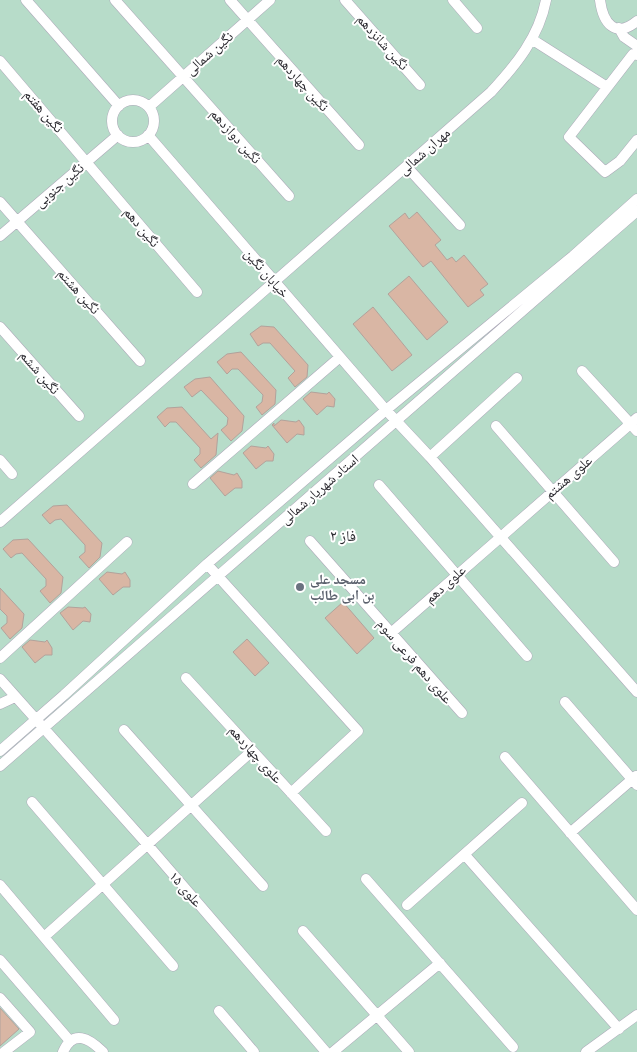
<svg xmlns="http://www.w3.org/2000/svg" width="637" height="1052" font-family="'Roboto Condensed','Noto Naskh Arabic',sans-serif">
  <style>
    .green { fill: #b7dcc9 }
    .building { fill: #d9b6a4; stroke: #b2a29b }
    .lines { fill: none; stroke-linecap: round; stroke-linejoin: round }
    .minor-casing { stroke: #adaab9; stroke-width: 11 }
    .minor { stroke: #fff; stroke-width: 10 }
    .worship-dot { fill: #6b7280; stroke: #fff; stroke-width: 2 }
    .labels { text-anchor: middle; stroke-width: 4; stroke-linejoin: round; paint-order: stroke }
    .street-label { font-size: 14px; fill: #2a292f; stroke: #fff }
    .worship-label { font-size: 14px; font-weight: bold; fill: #5b616d; stroke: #fff; text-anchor: start }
    .neighbourhood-label { font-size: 15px; fill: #2a292f; stroke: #fff }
  </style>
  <rect width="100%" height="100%" fill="#efecfc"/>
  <path class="green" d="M0,0H637V1052H0Z"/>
  <path class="building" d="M417,212L441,240L435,245L447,260L452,257L456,262L464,255L488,284L480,290L484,295L468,307L431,261L423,267L389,226L405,213L409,219Z
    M409,276L448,322L427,340L388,294Z
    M373,307L412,355L392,371L353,324Z
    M261,326L274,327L308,365L307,377L295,387L288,378L295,371L270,343H263L258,346L250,334Z
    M241,352L276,390L275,404L262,415L256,407L262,402L263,395L238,369H232L227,374L217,362L227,354Z
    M210,377L244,416L242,431L231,441L221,430L227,425L228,418L201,390L192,397L184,387L195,379Z
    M311,392L327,394L329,392L335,399L334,407L327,406L317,415L303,399Z
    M182,407L211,439L218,433L216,455L201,468L194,460L200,454V448L176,422H170L165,427L157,417L167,408Z
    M281,420L296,422L299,420L304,427V435L297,434L287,443L272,425L274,423V426Z
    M251,446L266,448L268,446L274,454L273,461H266L256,469L243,453Z
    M218,471L234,475L237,473L242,481V488H235L225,496L210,478Z
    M67,505L102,543L100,557L89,568L79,557L85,552V545L61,519L55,520L50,524L42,515L53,506Z
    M28,539L63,577L61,593L50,603L40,591L46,586V579L22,553L16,554L11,558L3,549L13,540Z
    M107,572L122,574L125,572L130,580V587H123L113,595L99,579Z
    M0,588L24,614L22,628L10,639L1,628L7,623V616L0,609Z
    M343,602L374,638L357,654L325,618Z
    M68,607L83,608L85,607L91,614L90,622L83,621L73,630L60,613Z
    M247,639L269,663L255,676L233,652Z
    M30,640L45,642L47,640L52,648V655H45L35,663L22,647Z
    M0,1008L19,1029L0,1046Z"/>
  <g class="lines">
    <defs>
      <path id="minor" d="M26,0L119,106
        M115,0L289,196
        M230,0L359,145
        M345,0L420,85
        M453,0L477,28
        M600,0C603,23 615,39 637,21
        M619,28L624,37L637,46
        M533,40L607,87
        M637,55L633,54L569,137L605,172L620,161L637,140
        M0,61L197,292
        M112 121a21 21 0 1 1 42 0a21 21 0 1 1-42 0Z
        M149,107L270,0
        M148,135L386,410L430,457L637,692
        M407,167L460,225
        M0,202L140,361
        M0,236L118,135
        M0,327L79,416
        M582,371L637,431
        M496,426L614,562
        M430,457L517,378
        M0,460L12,474
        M193,484L340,357
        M379,485L527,656
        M0,522L491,92C516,65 539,37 546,0
        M310,541L462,713
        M207,564L358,731L291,793
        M391,633L637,418
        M0,658L127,542
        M186,678L326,831
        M0,679L147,844L326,1052
        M565,702L637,785
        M0,704L15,697
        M124,730L263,886
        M0,751L64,695L207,564L386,410L573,256L637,199
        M505,757L637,910
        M0,766L637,211
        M32,802L173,966
        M570,833L636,776
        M465,855L619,1029
        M366,879L513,1047
        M0,885L114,1020
        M407,905L522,803
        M303,931L409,1052
        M44,937L252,751
        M0,960L70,1041
        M0,998L30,1032L4,1052
        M219,1011L254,1052
        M63,1052C73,1029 89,1038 103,1052
        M333,1052L440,963
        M586,1052L637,1015"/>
    </defs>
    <use href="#minor" class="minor-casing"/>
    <use href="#minor" class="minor"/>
  </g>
  <circle class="worship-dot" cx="300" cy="587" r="5"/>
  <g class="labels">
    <g class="street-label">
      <text transform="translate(383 42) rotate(48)" y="5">نگین شانزدهم</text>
      <text transform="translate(209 53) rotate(-41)" y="5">نگین شمالی</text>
      <text transform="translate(303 83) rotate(48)" y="5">نگین چهاردهم</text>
      <text transform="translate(44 111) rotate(49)" y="5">نگین هفتم</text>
      <text transform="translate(236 136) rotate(48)" y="5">نگین دوازدهم</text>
      <text transform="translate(424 151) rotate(-41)" y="5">مهران شمالی</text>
      <text transform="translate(59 185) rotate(-41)" y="5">نگین جنوبی</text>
      <text transform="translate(142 227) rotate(50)" y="5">نگین دهم</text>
      <text transform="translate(267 273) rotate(49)" y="5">خیابان نگین</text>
      <text transform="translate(79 291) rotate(48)" y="5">نگین هشتم</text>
      <text transform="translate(40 372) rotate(49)" y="5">نگین ششم</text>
      <text transform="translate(568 477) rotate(-41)" y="5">علوی هشتم</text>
      <text transform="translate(319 489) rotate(-41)" y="5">استاد شهریار شمالی</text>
      <text transform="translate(445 584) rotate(-42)" y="5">علوی دهم</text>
      <text transform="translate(415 661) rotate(49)" y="5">علوی دهم فرعی سوم</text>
      <text transform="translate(256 754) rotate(48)" y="5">علوی چهاردهم</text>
      <text transform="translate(186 889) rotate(49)" y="5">علوی ۱۵</text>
    </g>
    <g class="worship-label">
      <text x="310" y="584">مسجد علی<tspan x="310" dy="16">بن ابی طالب</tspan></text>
    </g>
    <g class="neighbourhood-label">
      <text x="343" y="541">فاز ۲</text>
    </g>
  </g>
</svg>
